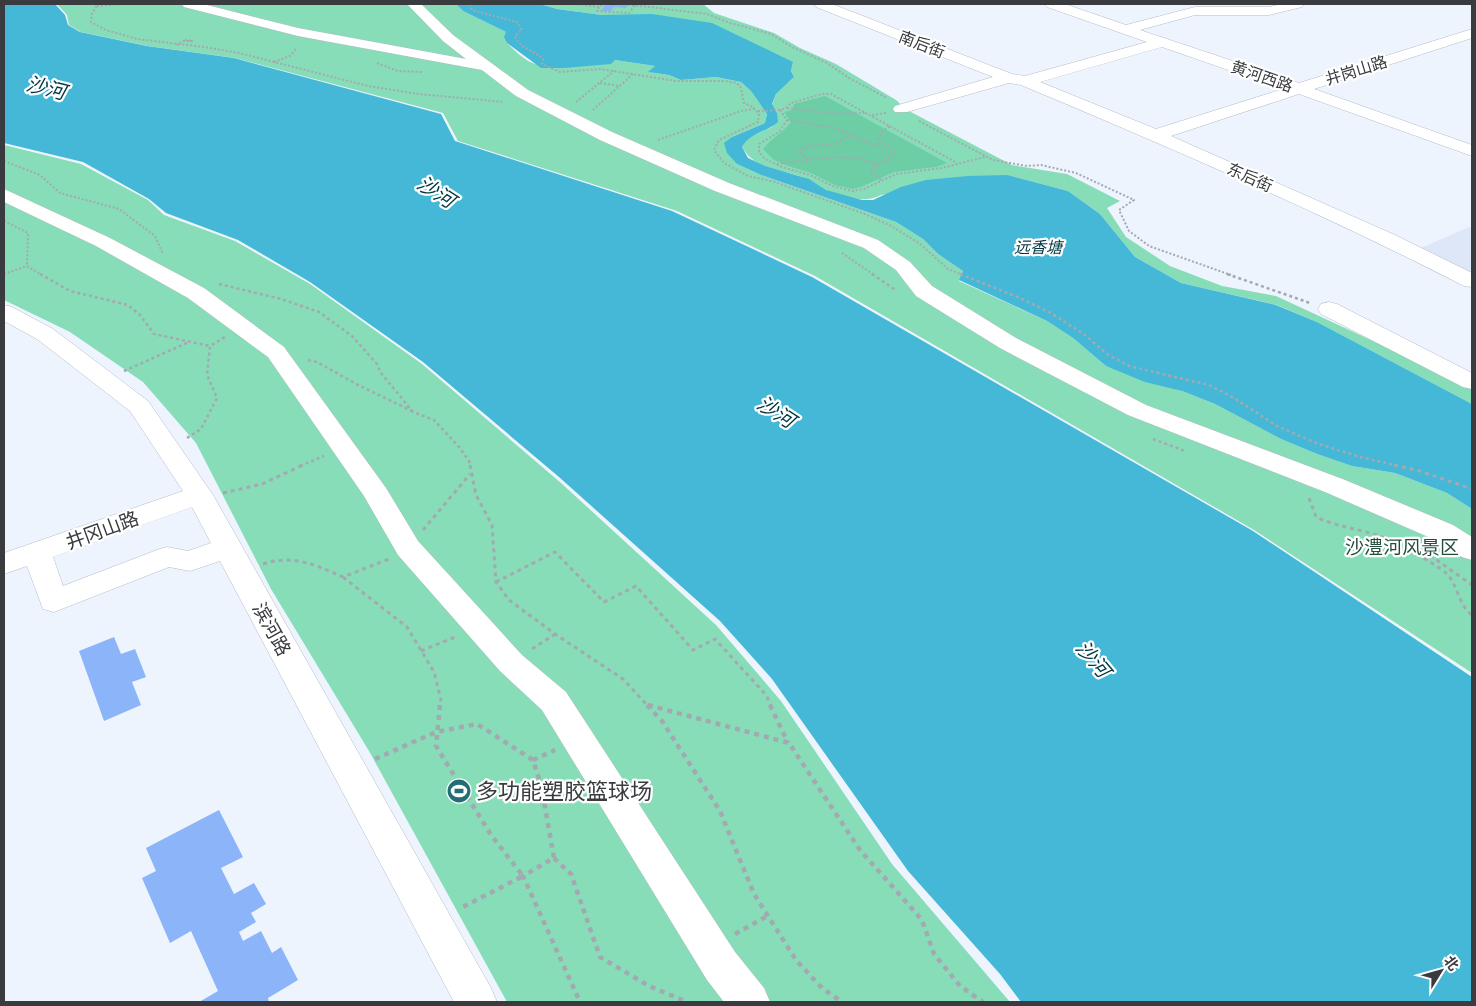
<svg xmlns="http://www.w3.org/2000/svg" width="1476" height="1006" font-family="Jost,'Noto Sans SC',sans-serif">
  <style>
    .built { fill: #dee7f8 }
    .green { fill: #86ddb7 }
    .forest { fill: #6dcea6 }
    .water { fill: #44b8d6 }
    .building { fill: #8bb4f9 }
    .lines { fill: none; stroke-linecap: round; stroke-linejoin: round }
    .minor-casing { stroke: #b6bcc6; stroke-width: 1 }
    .path-far3 { stroke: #a4a9b1; stroke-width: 2; stroke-dasharray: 2 2; stroke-linecap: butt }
    .path-far2 { stroke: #a4a9b1; stroke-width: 2.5; stroke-dasharray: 3 3; stroke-linecap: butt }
    .path-far1 { stroke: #a4a9b1; stroke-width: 3; stroke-dasharray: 4 4; stroke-linecap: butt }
    .path { stroke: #a4a9b1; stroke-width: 4.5; stroke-dasharray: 5 5; stroke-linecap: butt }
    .minor { fill: #fff; fill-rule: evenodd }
    .labels { text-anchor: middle; stroke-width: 4.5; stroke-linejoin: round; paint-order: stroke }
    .far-street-label { font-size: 16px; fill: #393b3f; stroke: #fff }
    .far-water-label { font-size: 16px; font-style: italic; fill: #013844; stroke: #fff }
    .street-label { font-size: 19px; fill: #393b3f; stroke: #fff }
    .park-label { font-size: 19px; fill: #234d3c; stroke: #fff }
    .water-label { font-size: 20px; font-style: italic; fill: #013844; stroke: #fff }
    .near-poi-label { font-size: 22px; fill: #393b3f; stroke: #fff; text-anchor: start }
  </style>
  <rect width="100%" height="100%" fill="#edf4fe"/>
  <path class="built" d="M1472,227V275L1416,250L1472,226Z"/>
  <path class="green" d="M57,4H456L463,11L506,32L507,43C514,50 525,61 535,64C546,66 608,66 615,60L655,66L649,72L669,75L681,80L716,77L741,82L751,91L767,114L765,123L732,137L737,164L761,175L896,222L923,239L938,254L963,271L959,281L1047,321L1073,338L1106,366L1182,391L1215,404L1281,439L1317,454L1352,466L1395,473L1447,493L1472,509V673L1254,530L815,276L677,211L458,141L443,113L235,58L148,46L81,32L69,25L67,15Z
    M540,4H703L714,13L774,33L800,48L836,64L896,100L907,110L1012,165L1067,174L1120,201L1107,208L1126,237L1170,266L1222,286L1276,296L1472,387V404L1317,322L1277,305L1181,283L1135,257L1100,214L1068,191L1008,175L881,195C865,204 842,197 826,190C820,187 815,182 809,180C785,168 757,173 742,147L746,139L772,127L777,113L772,105L776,94L794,77L791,71L793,63L626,16L602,15L557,9Z
    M4,145L81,164L148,200L164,215L235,241L310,284L422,364L561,483L716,625L781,701L892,864L1010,1002H507L369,751L271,589L196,443L143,382L70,332L4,300Z"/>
  <path class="forest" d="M825,96L947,163L936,167L894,172L861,187L852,189L835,185L811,173L788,166L774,160L763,149C771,139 782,133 791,122L784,112L792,110L794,104Z"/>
  <path class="water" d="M4,4H55L65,15L68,25L80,32L147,46L234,58L441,114L455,141L672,211L812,277L1253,531L1472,677V1002H1021L1000,974L908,871L772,679L720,621L559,477L423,362L310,282L238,240L166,213L149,199L83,162L4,143Z
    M456,4H540L557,9L602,15L652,14L712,23L793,62L791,71L794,77L776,94L772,104L777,113L778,122C767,132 749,133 742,147L748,158L765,166L809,179L826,190L862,200H873L901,187L926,180L968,176L1008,175L1068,191L1100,214L1135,257L1181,283L1276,305L1317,322L1472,404V509L1447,493L1395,473L1352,466L1317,454L1281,439L1215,404L1182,391L1145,382L1106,366L1073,338L1047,321L959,280L963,271L938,254L923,239L896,222L761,175L737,164L727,153L724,143L732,137L765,123L767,114L751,91L741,82L716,77L681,80L669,75L648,72L655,66L615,60L611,64L564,68H541L507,43L504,37L506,32L463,11Z"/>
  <path class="building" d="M606,4L616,5H628L626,8L614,7L611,11H601Z
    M114,637L121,654L135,649L146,677L132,682L141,705L104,721L79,651Z
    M219,810L243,857L221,868L234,894L254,883L266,904L251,913L256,922L239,932L243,941L261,931L272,953L281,947L298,980L268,998L269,1002H199L218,991L191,931L170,943L142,878L156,871L146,848Z"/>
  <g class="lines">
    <defs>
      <path id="minor" d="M182,4H203L298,28L466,59L443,41L407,4H421L453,35L528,90L612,132L729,183L878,240L910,262L932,286L1016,338L1146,405L1345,480L1453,525L1472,537V560L1462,557L1433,539L1325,492L1128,415L1000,348L916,296L896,270L864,248L715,191L600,140L516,96L482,70L298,36L184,7Z
        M814,4H832L1012,74L1025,76L1147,42L1047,7L1045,4H1065L1126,25L1195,7H1269L1282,4H1304L1302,7L1269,15H1195L1140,30L1299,83L1472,29V38L1314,89L1472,145V156L1299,94L1171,136L1395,235L1472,273V287L1464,286C1320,212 1171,148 1021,85L1009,83L907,112H895L893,109L895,106L993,77L816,7ZM1162,47L1283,89L1156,129L1040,82Z
        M4,189L110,238L204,288L284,347L386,488L418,541L522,655L566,692L735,952L764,988L770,1002H724L707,980L542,710L500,671L398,555L364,496L268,357L188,298L96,246L4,202Z
        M1329,302L1337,304L1472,373V389L1463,387L1321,314L1318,309L1321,304Z
        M4,305L12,307L53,329L148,401L213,495L491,988L497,1002H454L220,561L190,571L169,567L54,612L43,609L27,566L4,574V553L183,491L130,411L37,339L4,321ZM192,507L211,543L188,551L167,547L157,550L63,586L53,557Z"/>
    </defs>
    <use href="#minor" class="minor-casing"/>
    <path class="path-far3" d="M94,4L97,6L92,13L91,22L106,30L137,39L204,47L239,53L368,86L419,94L504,102
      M470,4L472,10L517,22L522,30L515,36C520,49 534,50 543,59L542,64L560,72L600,69L676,81H724L737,83L741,88L744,103L753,107L759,114L758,122L719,140L714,150L724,163L748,176L775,182L865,214L891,226L919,243L948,269L963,275
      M577,4L599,7L603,4
      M624,4L707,14L730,23L771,34L792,47L827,63L849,78L887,98
      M97,6L123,4
      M599,7L597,11L629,13L635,5
      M176,45L183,41H193L186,40L188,39
      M274,62L290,56L296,49
      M377,63L398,71L422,72
      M600,83L620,86
      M576,102L614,71
      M787,108L818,112L865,113
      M593,110L633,74
      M780,110L787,120L779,132L759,144V152L765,159L782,167L810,175L833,186L852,191L864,189L896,174L942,168L985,157
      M758,111L780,110L786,108L791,103L822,94H831L957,163
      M872,115L886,113
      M787,120L836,128L873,145L882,143
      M919,121L993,160L1027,166L1041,165L1076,173L1134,200L1119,210L1129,231L1149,246L1231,275
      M658,140L741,111L754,109
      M807,160L799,151L800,149L808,146L832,145L850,135
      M4,161L40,175L60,193L119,209L155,236L163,254
      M777,164C810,160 847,151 879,165
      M881,180L870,170L886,160L894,152L879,139L883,131L890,126
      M4,221L28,233L27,266L42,275
      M842,253L874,275
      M4,274L27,266"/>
    <path class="path-far2" d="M40,274L70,291L128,305L140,315L154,334L210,346
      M872,274L897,291
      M960,274L1020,298L1051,313L1085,335L1107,354L1129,366L1209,385L1234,398L1277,426L1316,443L1360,457L1399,466
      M1227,274L1310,303
      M219,284L281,299L319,312L352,336L377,364L381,373L413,412L434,420L460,448L469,461L470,466
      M308,360L317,362L358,385L412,411
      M124,371L189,342
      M187,438L201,429L217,398L207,375L210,346L225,337
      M1153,439L1185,451
      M300,466L324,456"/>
    <path class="path-far1" d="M470,465L476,495L492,525L496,582L509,600L555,634L623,679L648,706
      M1394,465L1420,471L1472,489
      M223,493L262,484L303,465
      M1309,498L1316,517C1338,527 1360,529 1382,537C1397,542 1434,563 1446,573C1458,584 1458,605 1472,615
      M423,530L470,474
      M1417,546L1472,585
      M263,564C293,554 316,565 343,577L389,559
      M343,577L407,627L434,672L441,700L440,706
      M496,582L555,552L604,602L636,586L693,650L715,639L766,695L771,706
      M532,649L555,634
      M421,651L455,637
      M648,705L652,706"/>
    <path class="path" d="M440,705L436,746L491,835L523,876L459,909
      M647,705L662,721L720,811L754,894L796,960L822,988L842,1002
      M648,705L789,743L860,850L922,920L934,954L960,986L983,1002
      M770,705L788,743
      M375,759L436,732L477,724L533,760L541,785L554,858L523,876L580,1002
      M533,760L555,750
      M554,858L571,874L600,957L649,986L687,1002
      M735,934L769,915"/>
    <use href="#minor" class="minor"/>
  </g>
  <defs>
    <symbol id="stadium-disc" viewBox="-11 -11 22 22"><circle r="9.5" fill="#236d75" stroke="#fff"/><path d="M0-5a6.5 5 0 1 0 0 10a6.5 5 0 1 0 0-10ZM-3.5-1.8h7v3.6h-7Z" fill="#fff"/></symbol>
  </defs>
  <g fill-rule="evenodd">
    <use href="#stadium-disc" x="445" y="777" width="28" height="28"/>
  </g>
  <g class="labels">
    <g class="far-street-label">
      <text transform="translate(922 44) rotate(21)" y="6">南后街</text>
      <text transform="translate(1356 70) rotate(-17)" y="6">井岗山路</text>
      <text transform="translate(1262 76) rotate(19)" y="6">黄河西路</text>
      <text transform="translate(1250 177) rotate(24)" y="6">东后街</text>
    </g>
    <g class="far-water-label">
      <text x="1038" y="253">远香塘</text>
    </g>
    <g class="street-label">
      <text transform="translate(102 530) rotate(-20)" y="7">井冈山路</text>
      <text transform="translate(272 629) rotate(61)" y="7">滨河路</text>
    </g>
    <g class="park-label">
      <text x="1402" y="554">沙澧河风景区</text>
    </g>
    <g class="water-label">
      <text transform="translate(46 88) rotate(14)" y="7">沙河</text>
      <text transform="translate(436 192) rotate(33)" y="7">沙河</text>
      <text transform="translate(776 412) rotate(33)" y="7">沙河</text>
      <text transform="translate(1093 659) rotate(50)" y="7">沙河</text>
    </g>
    <g class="near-poi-label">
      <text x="476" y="799">多功能塑胶篮球场</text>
    </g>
  </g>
  <rect width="1476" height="1006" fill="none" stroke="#393b3f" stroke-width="10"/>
  <g transform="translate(1441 971) rotate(53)" stroke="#ffffff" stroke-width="4" paint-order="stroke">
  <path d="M0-4L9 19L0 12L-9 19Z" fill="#393b3f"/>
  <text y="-8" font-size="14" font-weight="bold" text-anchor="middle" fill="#393b3f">北</text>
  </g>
</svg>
